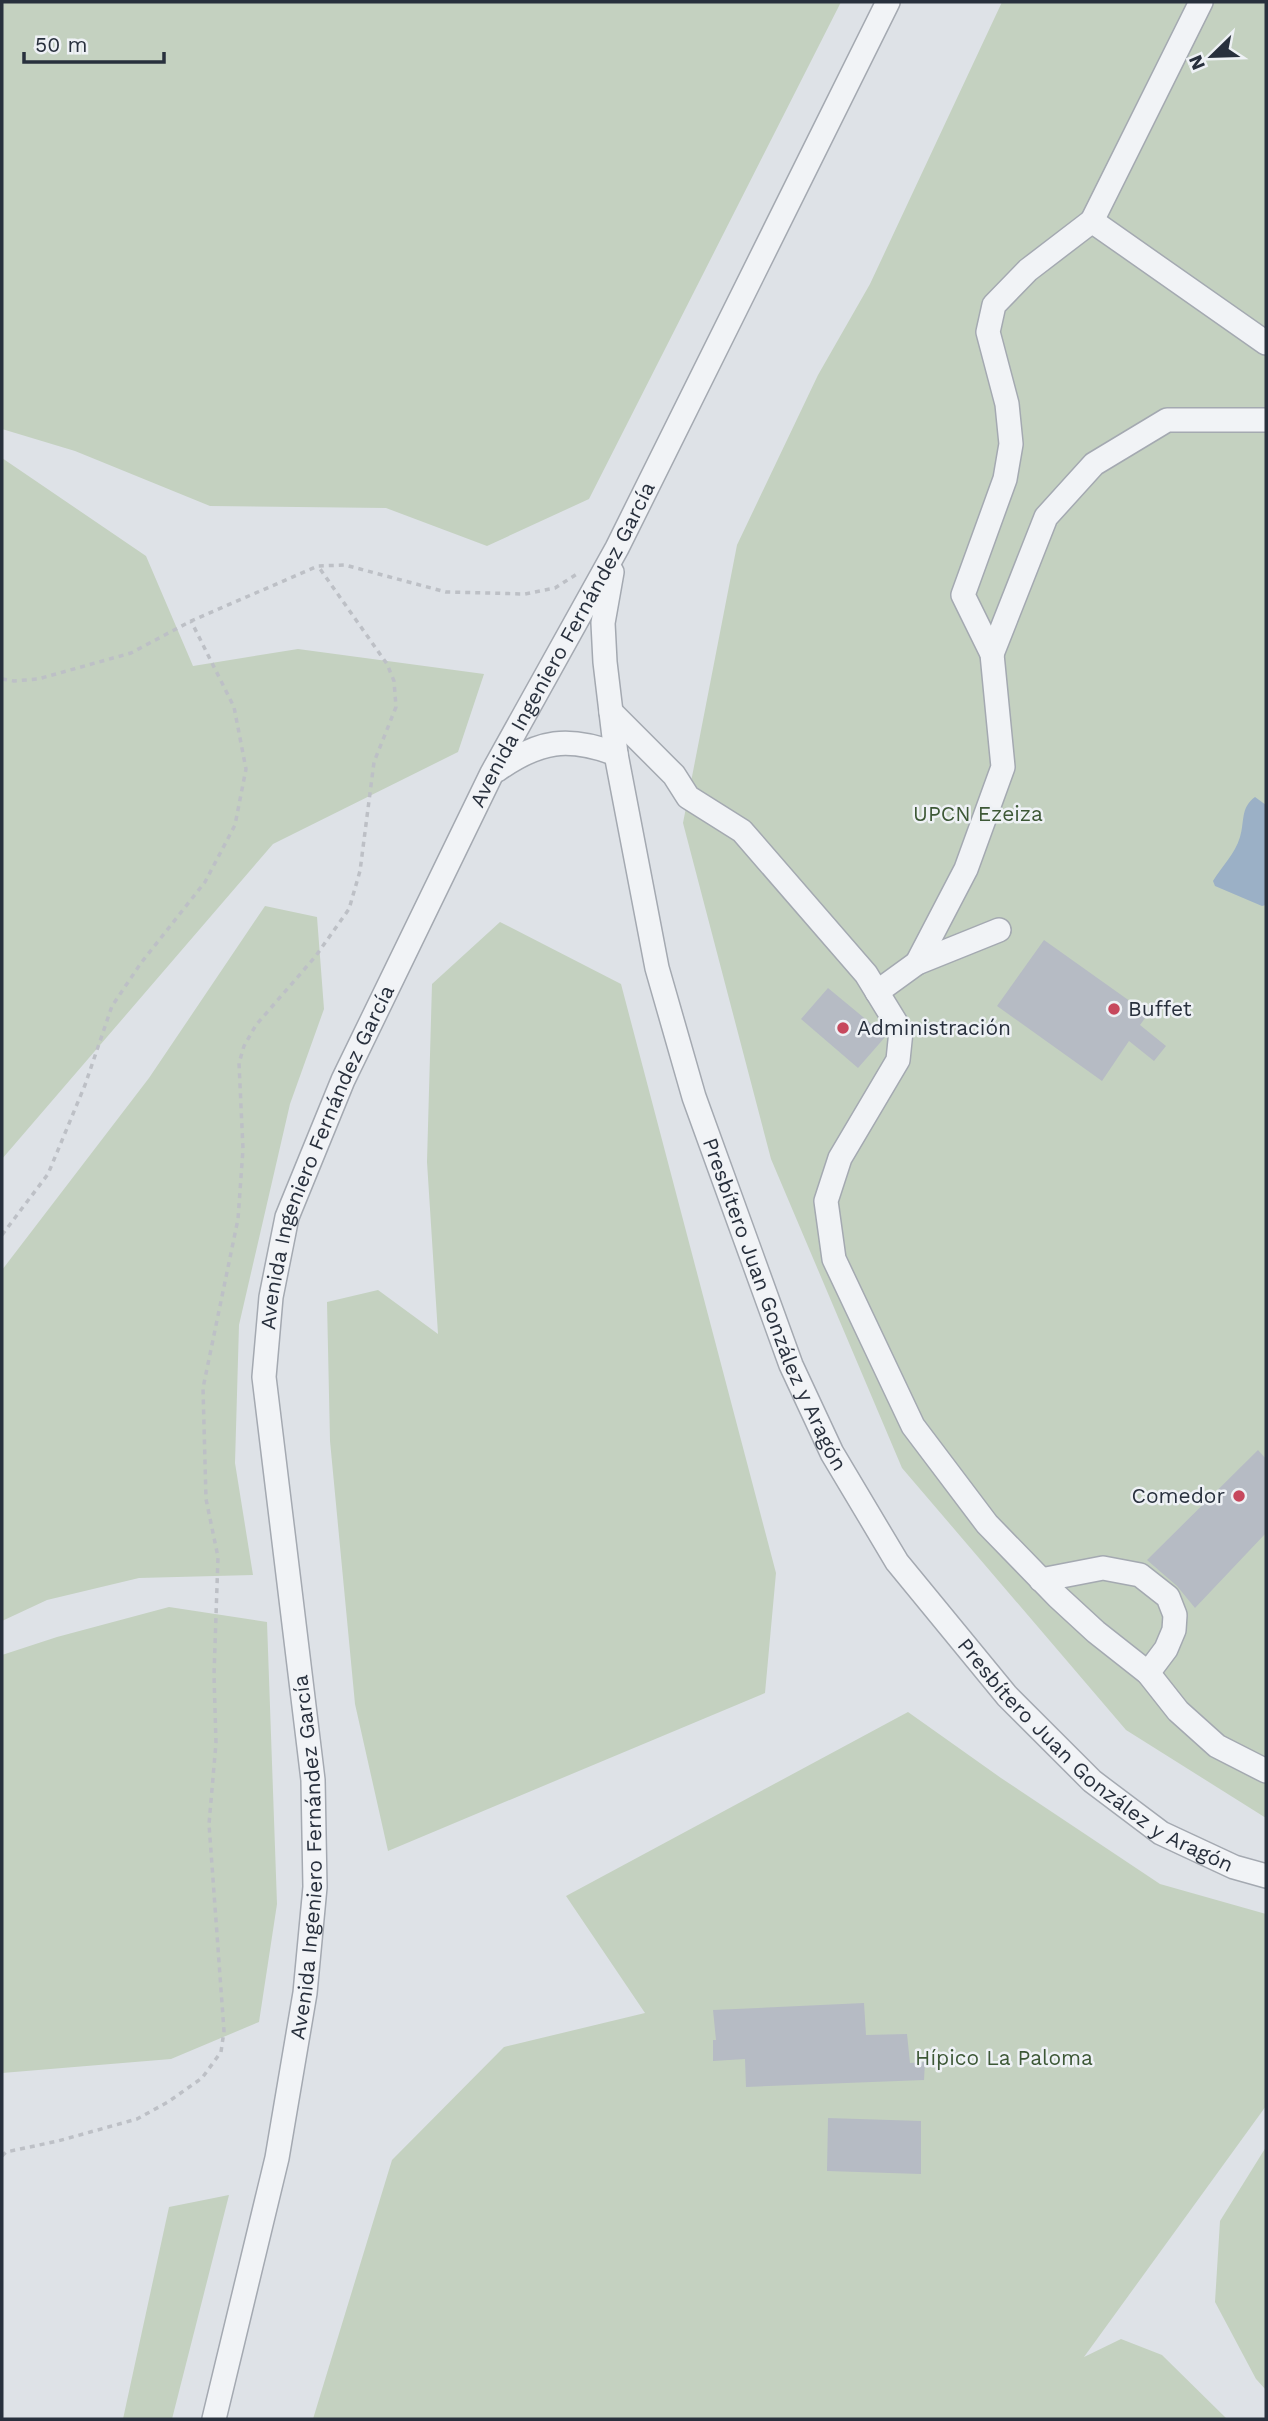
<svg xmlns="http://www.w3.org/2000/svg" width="1268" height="2421" font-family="'Work Sans',sans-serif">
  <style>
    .green { fill: #c4d1c0 }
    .water { fill: #9bb0c6 }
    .building { fill: #b6bbc4 }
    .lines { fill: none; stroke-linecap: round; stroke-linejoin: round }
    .minor-casing { stroke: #a4a9b1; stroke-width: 26 }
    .path { stroke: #bdc0c6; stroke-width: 3.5; stroke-dasharray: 5 5; stroke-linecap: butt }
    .minor { stroke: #f1f3f6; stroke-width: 23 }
    .poi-dot { fill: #c7485d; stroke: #eef1f5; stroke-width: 2.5 }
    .labels { text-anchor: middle; stroke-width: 5; stroke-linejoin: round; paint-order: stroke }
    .street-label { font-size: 21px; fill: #28303d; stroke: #eef1f5 }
    .park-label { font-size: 21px; fill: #3d5836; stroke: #eef1f5 }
    .poi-label { font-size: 21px; fill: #28303d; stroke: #eef1f5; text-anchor: start }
  </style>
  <rect width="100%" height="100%" fill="#dee2e7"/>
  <path class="green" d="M2,2H841L589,499L487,546L386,508L210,506L75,451L2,429Z
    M1002,2H1266V1818L1126,1730L902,1468L771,1159L683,823L737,545L818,375L870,284Z
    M2,458L146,556L193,666L298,649L484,674L458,752L273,844L2,1159Z
    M265,906L317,917L324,1009L290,1104L239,1325L235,1463L253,1575L139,1578L47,1600L2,1621V1270L149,1078Z
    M500,922L621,984L776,1573L765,1693L388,1851L355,1704L330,1441L327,1302L378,1290L438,1334L427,1162L432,984Z
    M169,1607L267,1622L277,1904L259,2022L171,2059L2,2073V1655L57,1637Z
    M908,1712L1001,1778L1160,1884L1266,1914V2106L1084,2357L1121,2339L1162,2355L1227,2419H313L392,2160L504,2047L645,2013L566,1896Z
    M1266,2147V2390L1256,2379L1215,2302L1220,2221Z
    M229,2195L172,2419H123L169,2207Z"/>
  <path class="water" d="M1255,797L1266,805V905L1262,906L1215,886L1213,881C1222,866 1235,854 1240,837C1245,821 1240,808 1255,797Z"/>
  <path class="building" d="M1044,940L1148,1014L1140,1025L1166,1046L1154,1061L1129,1041L1102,1081L997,1006Z
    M828,988L886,1036L858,1068L801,1019Z
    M1258,1450L1266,1459V1533L1195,1608L1177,1586L1147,1560Z
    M864,2003L866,2035L907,2034L910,2063L925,2062L924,2080L746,2087L745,2059L713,2061V2040H716L713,2010Z
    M828,2118L921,2121V2174L827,2171Z"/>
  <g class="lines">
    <defs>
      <g id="minor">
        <path d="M1092,221L1201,2"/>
        <path id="s1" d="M612,572L603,623L605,662L616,754L657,968L694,1097L791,1365L832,1453L897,1562L1007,1696L1092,1781L1161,1833L1234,1867L1266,1876"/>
        <path d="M992,654L1046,517L1094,464L1167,420H1266"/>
        <path d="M611,712L674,775L688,797L742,831L866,974L901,1031L898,1060L840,1158L826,1201L834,1259L913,1426L987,1524L1058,1597L1096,1632L1148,1673L1178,1711L1217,1746L1266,1771"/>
        <path d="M497,770C540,740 568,736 616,754"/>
        <path d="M917,963L966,869L1003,767L992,654L963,595L1005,479L1011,444L1007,404L988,332L994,305L1028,270L1092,221L1266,343"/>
        <path d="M877,992L917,963L999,930"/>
        <path d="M1041,1580L1103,1568L1140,1575L1168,1597L1175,1615L1174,1630L1166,1649L1148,1673"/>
        <path id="s2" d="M214,2419L277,2158L305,1993L315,1887L313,1780L264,1377L271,1297L287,1217L343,1080L492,773L617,548L888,2"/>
      </g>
    </defs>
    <use href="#minor" class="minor-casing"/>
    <path class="path" d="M2,679L14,681L38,679L131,653L191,621L318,566L345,565L446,592L525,594L555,588L580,572
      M2,1235L48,1174L85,1085L112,1006L141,963L205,882L235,825L246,769L234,707L191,621
      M2,2156L6,2152L58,2141L137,2119L168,2102L202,2078L221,2052L224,2031L209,1824L216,1743L214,1675L218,1557L206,1499L203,1388L238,1219L243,1149L239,1063L244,1046L256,1025L315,957L349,909L360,871L374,762L396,707L394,681L387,664L318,566"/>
    <use href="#minor" class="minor"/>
  </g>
  <g class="poi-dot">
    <circle cx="1114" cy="1009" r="7"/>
    <circle cx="843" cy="1028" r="7"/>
    <circle cx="1239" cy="1496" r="7"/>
  </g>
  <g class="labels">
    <g class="street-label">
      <text dy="7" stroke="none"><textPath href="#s2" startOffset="1853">Avenida Ingeniero Fernández García</textPath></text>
      <text dy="7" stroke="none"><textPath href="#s2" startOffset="1286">Avenida Ingeniero Fernández García</textPath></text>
      <text dy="7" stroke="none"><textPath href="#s1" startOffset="758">Presbítero Juan González y Aragón</textPath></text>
      <text dy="7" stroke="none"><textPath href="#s1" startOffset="1325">Presbítero Juan González y Aragón</textPath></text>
      <text dy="7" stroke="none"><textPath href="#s2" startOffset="572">Avenida Ingeniero Fernández García</textPath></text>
    </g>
    <g class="park-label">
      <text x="978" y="821">UPCN Ezeiza</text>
      <text x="1004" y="2065">Hípico La Paloma</text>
    </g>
    <g class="poi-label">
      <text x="1128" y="1016">Buffet</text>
      <text x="857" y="1035">Administración</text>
      <text x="1225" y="1503" text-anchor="end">Comedor</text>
    </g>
  </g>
  <rect width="1268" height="2421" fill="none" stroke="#28303d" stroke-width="7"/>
  <g transform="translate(1212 56) rotate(247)" stroke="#eef1f5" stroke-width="5" paint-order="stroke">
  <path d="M0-5L12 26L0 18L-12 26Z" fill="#28303d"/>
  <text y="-10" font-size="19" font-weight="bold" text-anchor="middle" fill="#28303d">N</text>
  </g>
  <path d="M24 52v10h140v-10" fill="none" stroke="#28303d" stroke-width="3.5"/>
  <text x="35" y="52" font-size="21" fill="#28303d" stroke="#eef1f5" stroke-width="5" paint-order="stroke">50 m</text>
</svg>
